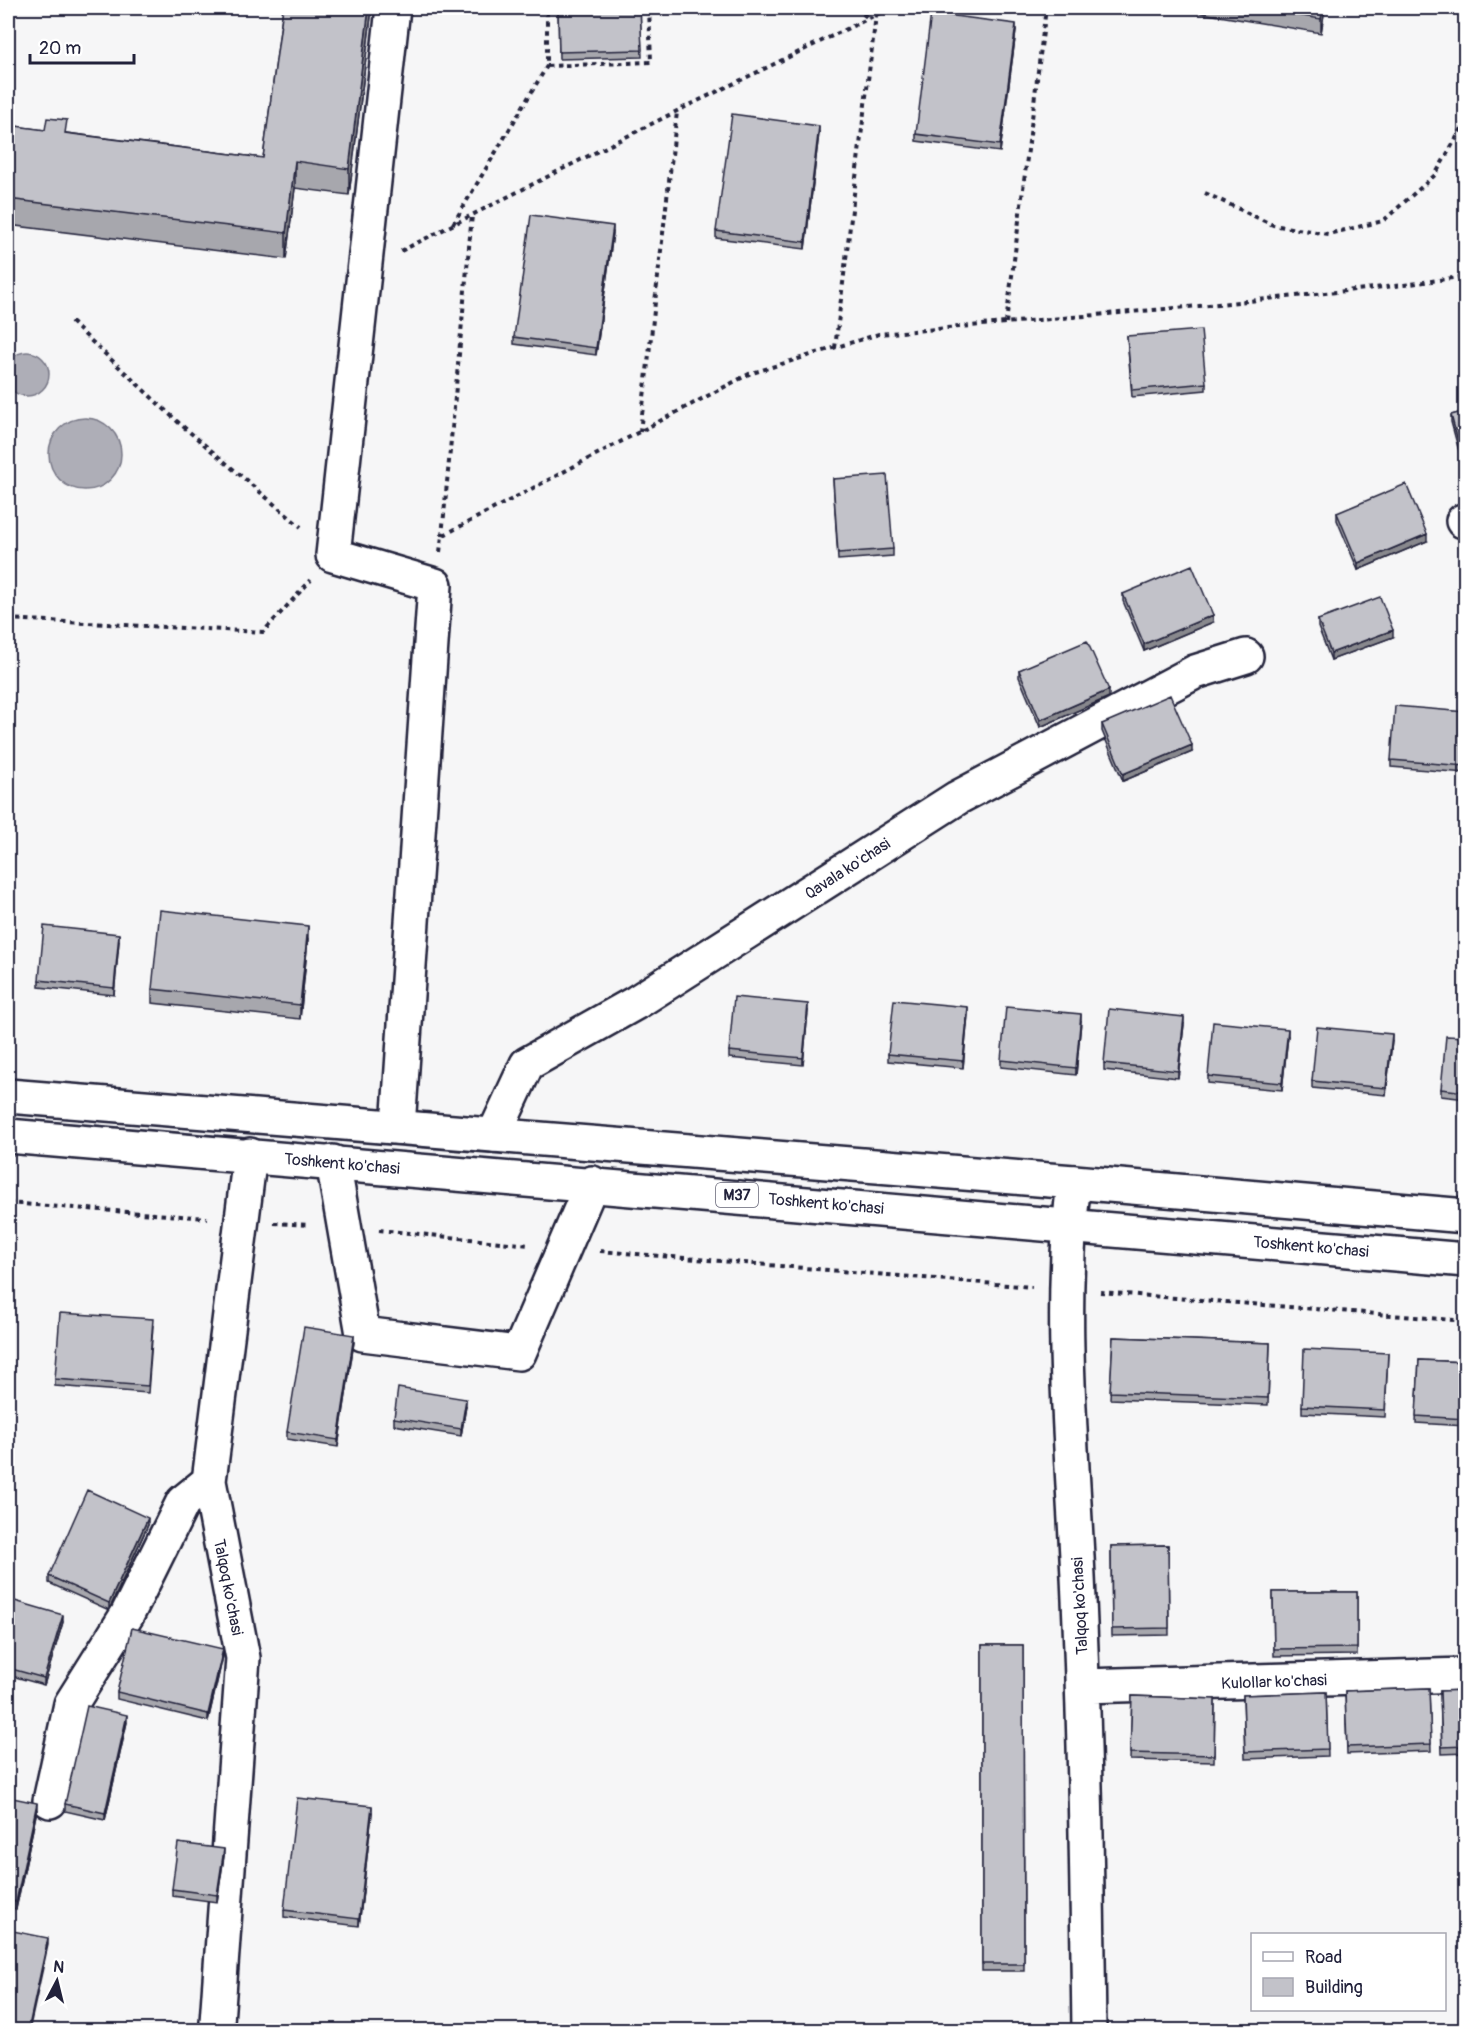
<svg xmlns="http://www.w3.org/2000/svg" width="1473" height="2038" font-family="Pangolin,sans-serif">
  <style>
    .water { fill: #aeaeb7; stroke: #767685; stroke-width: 1.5 }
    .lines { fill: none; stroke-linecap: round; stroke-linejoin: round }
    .street-casing { stroke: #22223b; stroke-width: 38 }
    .highway-casing { stroke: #22223b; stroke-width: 38 }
    .path { stroke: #22223b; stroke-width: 4; stroke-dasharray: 4.5 4.5; stroke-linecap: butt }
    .street { stroke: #fff; stroke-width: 33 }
    .highway { stroke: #fff; stroke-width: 33 }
    .wall { fill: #a7a7ad; stroke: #22223b; stroke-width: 1.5 }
    .shaded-wall { fill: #88888d; stroke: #22223b; stroke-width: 1.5 }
    .building { fill: #c2c2c9; stroke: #22223b; stroke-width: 1.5 }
    .labels { text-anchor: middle; stroke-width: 5; stroke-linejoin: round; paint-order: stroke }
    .shield { fill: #fff; stroke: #646476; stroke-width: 1.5 }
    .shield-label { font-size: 15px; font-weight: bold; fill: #22223b }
    .street-label { font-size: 16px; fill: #22223b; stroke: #fff }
  </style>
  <rect width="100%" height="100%" fill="#f6f6f7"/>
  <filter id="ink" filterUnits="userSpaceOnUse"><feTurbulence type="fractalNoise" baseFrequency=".0167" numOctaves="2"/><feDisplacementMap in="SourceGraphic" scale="12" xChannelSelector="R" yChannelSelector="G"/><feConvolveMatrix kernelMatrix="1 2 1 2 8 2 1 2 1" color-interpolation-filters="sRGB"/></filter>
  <g filter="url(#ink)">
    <path class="water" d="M5 374a22 22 0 1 1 44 0a22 22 0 1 1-44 0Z
      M49 454a36 36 0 1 1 72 0a36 36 0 1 1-72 0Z"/>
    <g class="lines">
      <defs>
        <path id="street" d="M393,8L333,555L435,585L398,1127
          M1463,521L1466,520
          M494,1135L527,1064L637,1002L957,798L1195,672L1246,656
          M333,1162L363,1334L519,1353L592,1183
          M1074,1182C1058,1310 1072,1447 1078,1577C1085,1728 1087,1879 1089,2030
          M1083,1686L1466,1675
          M50,1801L71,1704L127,1615L183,1502L209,1481
          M217,2022L243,1658L209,1481L250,1155"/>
        <path id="highway" d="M8,1096L1074,1182L1466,1216
          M8,1136C494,1174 980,1215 1466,1260"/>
      </defs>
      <use href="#street" class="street-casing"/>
      <use href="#highway" class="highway-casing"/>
      <path class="path" d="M856,8L868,18
        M1461,8L1466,26
        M547,66L651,62L649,8
        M1205,193L1273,225L1328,234L1383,221L1435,175L1462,128L1466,112
        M453,224L547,66V8
        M401,251L677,111L890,8
        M71,322L179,423L301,527
        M1006,323L1045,16L1037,8
        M835,348L876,15
        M640,432L677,112
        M442,536L472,215
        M440,552L442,536L749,374L879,334L1199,306L1404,285L1466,276
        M8,619L263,632L311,580
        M8,1203L207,1218
        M274,1223L309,1225
        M379,1230L530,1245
        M600,1251L1032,1287
        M1100,1292L1466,1321"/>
      <use href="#street" class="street"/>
      <use href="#highway" class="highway"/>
    </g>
    <path class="wall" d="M283,8H372L349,195L295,188L286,259L8,225V125L67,133L263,158Z
      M558,8H640L642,57L559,59Z
      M1184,8H1325L1321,33L1184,10Z
      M1016,31L1000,152L916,141V134Z
      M819,133L805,249L716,238V231Z
      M613,233L596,355L514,344V337Z
      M1127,336L1206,383V390L1132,397Z
      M1466,411V477L1451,422V415Z
      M833,479L893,549V556L838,560Z
      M1337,513L1427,541L1358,570L1337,520Z
      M1123,594L1213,622L1144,651L1123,601Z
      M1318,620L1393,637L1331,660L1318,627Z
      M1019,670L1109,697L1040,727L1019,677Z
      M1466,712V773L1391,767V760Z
      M1102,724L1192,752L1123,781L1102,731Z
      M308,939L300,1019L152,1003V989Z
      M119,941L114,995L39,987V980Z
      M808,1011L803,1065L729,1058V1051Z
      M968,1014L963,1068L888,1061V1054Z
      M1081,1021L1076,1075L1001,1067V1060Z
      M1184,1024L1178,1078L1104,1070V1063Z
      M1288,1036L1282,1090L1208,1083V1076Z
      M1466,1037V1099L1441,1096V1089Z
      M1392,1041L1386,1095L1312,1088V1081Z
      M153,1326L148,1393L55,1386V1379Z
      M1113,1337L1270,1343L1268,1405L1110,1399Z
      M354,1342L338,1447L287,1439V1432Z
      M1388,1353L1385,1417L1302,1413V1406Z
      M1419,1360L1466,1362V1426L1416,1423Z
      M466,1406L461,1436L394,1425V1418Z
      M148,1525L109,1610L49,1583V1576Z
      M1168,1545L1169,1635L1112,1636L1111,1546Z
      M1273,1592H1357V1655L1274,1656Z
      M8,1599L63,1622L44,1685L8,1675Z
      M982,1645H1023L1024,1971H982Z
      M223,1656L208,1721L117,1699V1692Z
      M1429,1688L1431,1751L1347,1754L1345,1691Z
      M1466,1690V1753L1442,1754L1440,1691Z
      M1326,1692L1328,1756L1245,1759L1243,1695Z
      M1132,1696L1215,1699L1214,1762L1130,1760Z
      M127,1722L105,1820L65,1811V1804Z
      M8,1797L37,1810L16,1909L8,1907Z
      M372,1813L359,1926L284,1917V1910Z
      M224,1856L217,1902L172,1896V1889Z"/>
    <path class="shaded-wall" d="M369,8H372L349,195V169Z
      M1323,8H1325L1321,33V19Z
      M1016,24V31L1000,152V145Z
      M819,126V133L805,249V242Z
      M295,161V188L286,259V233Z
      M613,226V233L596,355V348Z
      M1427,534V541L1358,570V563Z
      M1213,615V622L1144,651V644Z
      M1393,630V637L1331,660V653Z
      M1109,690V697L1040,727V720Z
      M1192,745V752L1123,781V774Z
      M308,926V939L300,1019V1005Z
      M119,934V941L114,995V988Z
      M808,1004V1011L803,1065V1058Z
      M968,1007V1014L963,1068V1061Z
      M1081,1014V1021L1076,1075V1068Z
      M1184,1017V1024L1178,1078V1071Z
      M1288,1029V1036L1282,1090V1083Z
      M1392,1034V1041L1386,1095V1088Z
      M354,1335V1342L338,1447V1440Z
      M466,1399V1406L461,1436V1429Z
      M148,1518V1525L109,1610V1603Z
      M63,1615V1622L44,1685V1678Z
      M223,1649V1656L208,1721V1714Z
      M127,1715V1722L105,1820V1813Z
      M37,1803V1810L16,1909V1902Z
      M372,1806V1813L359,1926V1919Z
      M224,1849V1856L217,1902V1895Z
      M48,1938V1945L29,2031H28Z"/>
    <path class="building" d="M283,8H369L349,169L295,161L286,233L8,199V125L45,130L47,118L67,120L65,133L263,158Z
      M558,8H640L642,50L559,52Z
      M1253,8H1323L1321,19Z
      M931,13L1016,24L1000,145L916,134Z
      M732,114L819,126L805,242L716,231Z
      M531,215L613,226L596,348L514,337Z
      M1201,330L1206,383L1132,390L1127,336Z
      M1466,411V470L1451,415Z
      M887,475L893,549L838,553L833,479Z
      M1406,484L1427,534L1358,563L1337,513Z
      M1192,565L1213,615L1144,644L1123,594Z
      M1380,597L1393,630L1331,653L1318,620Z
      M1087,641L1109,690L1040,720L1019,670Z
      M1170,695L1192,745L1123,774L1102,724Z
      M1395,706L1466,712V766L1391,760Z
      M160,910L308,926L300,1005L152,989Z
      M44,926L119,934L114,988L39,980Z
      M734,997L808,1004L803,1058L729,1051Z
      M894,1000L968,1007L963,1061L888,1054Z
      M1006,1007L1081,1014L1076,1068L1001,1060Z
      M1109,1009L1184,1017L1178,1071L1104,1063Z
      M1213,1022L1288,1029L1282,1083L1208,1076Z
      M1317,1027L1392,1034L1386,1088L1312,1081Z
      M1446,1036L1466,1037V1092L1441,1089Z
      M60,1313L153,1319L148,1386L55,1379Z
      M304,1327L354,1335L338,1440L287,1432Z
      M1113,1337L1270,1343L1268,1398L1110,1392Z
      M1304,1349L1388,1353L1385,1410L1302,1406Z
      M1419,1360L1466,1362V1419L1416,1416Z
      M398,1388L466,1399L461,1429L394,1418Z
      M87,1490L148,1518L109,1603L49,1576Z
      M1168,1545L1169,1628L1112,1629L1111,1546Z
      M1273,1592H1357V1648L1274,1649Z
      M8,1599L63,1615L44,1678L8,1668Z
      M132,1628L223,1649L208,1714L117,1692Z
      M982,1645H1023L1024,1964H982Z
      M1429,1688L1431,1744L1347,1747L1345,1691Z
      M1466,1690V1746L1442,1747L1440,1691Z
      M1326,1692L1328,1749L1245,1752L1243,1695Z
      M1132,1696L1215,1699L1214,1755L1130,1753Z
      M87,1706L127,1715L105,1813L65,1804Z
      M8,1797L37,1803L16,1902L8,1900Z
      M297,1798L372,1806L359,1919L284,1910Z
      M178,1843L224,1849L217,1895L172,1889Z
      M8,1930L48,1938L28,2031H8Z"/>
  </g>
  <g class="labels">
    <rect class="shield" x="716" y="1183" width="42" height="24" rx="4.5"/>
    <g class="shield-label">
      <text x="737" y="1200">M37</text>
    </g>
    <g class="street-label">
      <text transform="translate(847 868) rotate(-33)" y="6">Qavala ko'chasi</text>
      <text transform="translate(342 1163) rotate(5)" y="6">Toshkent ko'chasi</text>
      <text transform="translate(826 1203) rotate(5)" y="6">Toshkent ko'chasi</text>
      <text transform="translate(1311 1246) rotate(5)" y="6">Toshkent ko'chasi</text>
      <text transform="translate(229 1587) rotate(79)" y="6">Talqoq ko'chasi</text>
      <text transform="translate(1079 1606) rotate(-93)" y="6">Talqoq ko'chasi</text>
      <text transform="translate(1274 1681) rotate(-2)" y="6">Kulollar ko'chasi</text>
    </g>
  </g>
  <rect width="1473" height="2038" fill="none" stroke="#fff" stroke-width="30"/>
  <rect x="15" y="15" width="1443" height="2008" fill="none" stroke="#22223b" stroke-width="2" filter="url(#ink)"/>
  <rect x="1251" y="1933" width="195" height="78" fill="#ffffff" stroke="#a7a7b1" stroke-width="1.5"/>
  <rect x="1263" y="1952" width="30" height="9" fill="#ffffff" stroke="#a7a7b1" stroke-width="1.5"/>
  <text x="1305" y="1963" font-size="18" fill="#22223b">Road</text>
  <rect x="1263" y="1978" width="30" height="18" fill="#c2c2c9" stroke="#a7a7b1" stroke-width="1.5"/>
  <text x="1305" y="1993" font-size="18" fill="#22223b">Building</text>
  <g transform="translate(57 1981) rotate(7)" stroke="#ffffff" stroke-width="4.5" paint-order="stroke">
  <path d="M0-4.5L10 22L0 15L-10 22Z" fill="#22223b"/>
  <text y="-9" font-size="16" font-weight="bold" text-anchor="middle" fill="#22223b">N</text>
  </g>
  <path d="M30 54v9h104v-9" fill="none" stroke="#22223b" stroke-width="3"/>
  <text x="39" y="54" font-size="18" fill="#22223b" stroke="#ffffff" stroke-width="4.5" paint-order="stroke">20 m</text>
</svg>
